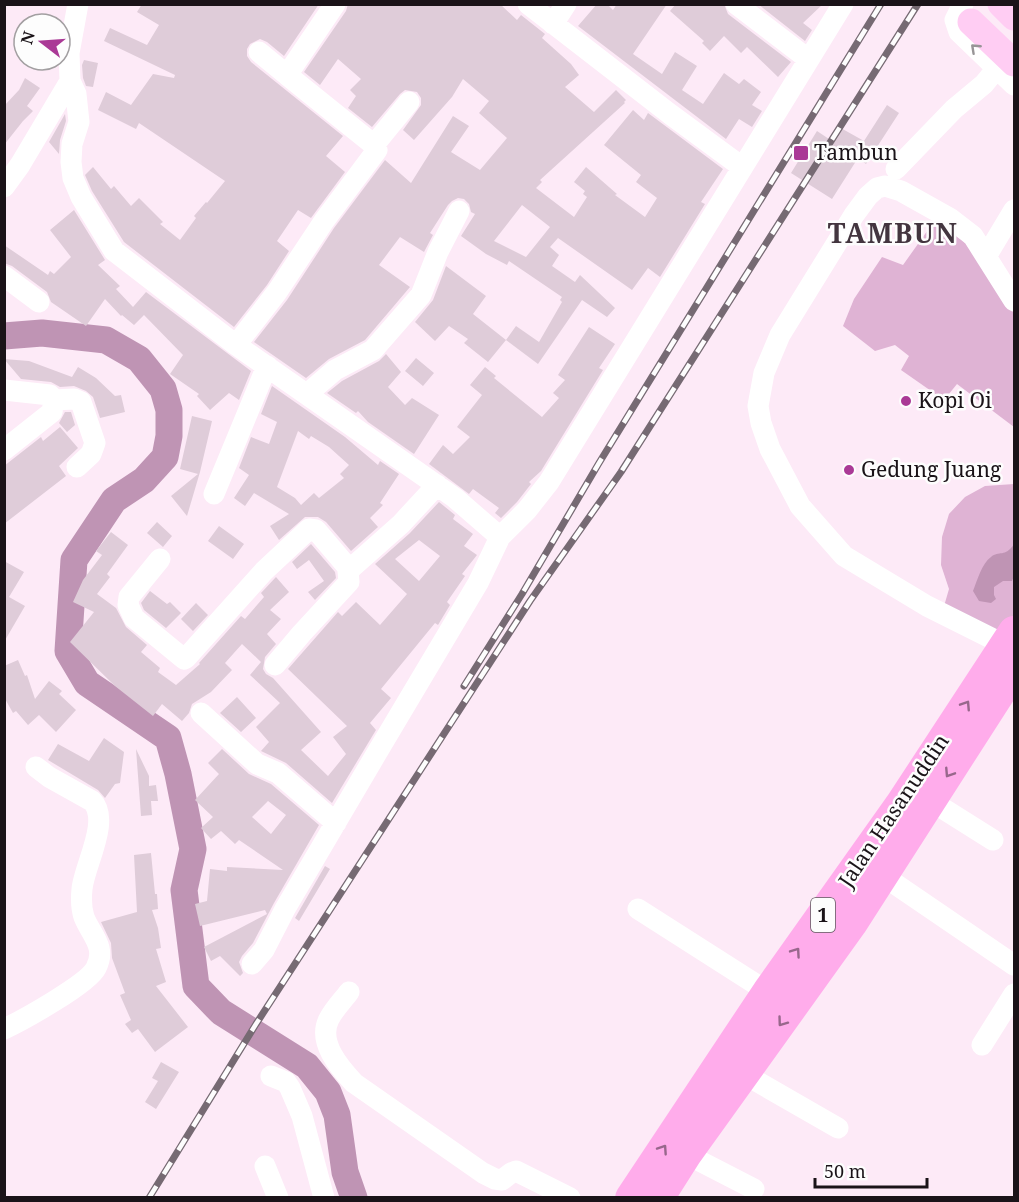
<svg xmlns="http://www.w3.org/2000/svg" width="1019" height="1202" font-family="'Noto Serif',serif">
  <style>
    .green { fill: #dfb3d4 }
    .water { fill: #bf94b4 }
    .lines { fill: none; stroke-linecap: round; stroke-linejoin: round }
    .river { stroke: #bf94b4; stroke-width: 27 }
    .building { fill: #dfccd9; fill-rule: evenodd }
    .minor { stroke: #fff; stroke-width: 21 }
    .major { stroke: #ffcdf3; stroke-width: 27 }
    .highway { stroke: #ffaceb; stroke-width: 32 }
    .rail-casing { stroke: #766a73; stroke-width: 7 }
    .rail { stroke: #fdfdfd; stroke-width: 4.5; stroke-dasharray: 14; stroke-linecap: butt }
    .oneway { stroke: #989597 }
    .oneway2 { stroke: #98678c }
    .poi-dot { fill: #aa3996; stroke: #fdfdfd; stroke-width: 2 }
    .labels { text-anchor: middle; stroke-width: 5; stroke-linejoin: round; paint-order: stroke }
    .shield { fill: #fdfdfd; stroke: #5e595d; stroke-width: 1.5 }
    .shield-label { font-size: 20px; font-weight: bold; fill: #1a1318 }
    .poi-label { font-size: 21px; fill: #1a1318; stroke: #fdfdfd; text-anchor: start }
    .street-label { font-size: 21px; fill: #1a1318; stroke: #fdfdfd }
    .district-label { font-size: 27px; font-weight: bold; letter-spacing: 1.5px; fill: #43353f; stroke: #fdfdfd }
  </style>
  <rect width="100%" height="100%" fill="#fdeaf7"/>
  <path class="green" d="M940,213L1014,302V427L957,384L944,400L901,370L909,356L895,345L875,351L843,326L854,299L882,257L903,265Z
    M1014,484V670L1005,646L942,613L949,589L941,565L942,537L949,514L965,497L985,486Z"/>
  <path class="water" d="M1014,544V576L1012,581H1003L994,587V595L996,599L991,603L979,601L973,591C977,581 982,563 991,557C999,550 1005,558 1014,544Z"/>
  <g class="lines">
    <path class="river" d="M4,336L42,333L106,340L139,359L163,389L169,410V436L165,457L144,480L114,500L74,560L68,651L87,683L168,738L178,774L193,849L184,890L196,986L221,1012L307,1066L328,1092L337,1115L345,1172L354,1198"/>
  </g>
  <path class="building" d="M142,4H319L284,56L267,42L260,39L250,44L247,49V56L251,62L343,136L326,156L345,172L311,218L298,210L277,241L289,251L267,285L234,327L124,242L92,191L85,175L93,167L111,189L114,186L131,206L139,198L163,222L160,224L180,240L196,218L194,216L206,202L207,203L225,181L139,123L136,129L98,110L106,92L131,105L153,74L174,78L175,75L104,41L110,28L147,45L159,25L137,12Z
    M348,4H500L517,20L521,15L545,34L542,38L571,64L579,75L565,87L594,112L616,90L626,100L624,102L625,103L540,180L542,182L536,188L574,217L587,197L583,194L585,191L574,182L586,167L617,194L615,195L645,217L657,198L636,182L641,175L604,145L633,110L644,120L648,113L723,169L701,202L705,204L660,277L648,268L632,290L558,238L550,247L559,255L552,266L575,282L580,275L615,308L607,317L582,300L538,364L506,340L516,326L539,342L562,302L560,300L562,297L509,261L507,265L486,254L461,236L475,214L471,212L469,204L464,199L458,198L452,201L448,205L430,233L433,235L424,252L400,237L379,265L410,287L365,340L329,359L306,378L254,342L287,300L334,228L385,160L411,183L453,116L469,126L451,152L480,170L507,138L479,113L489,101L463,79L452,97L414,140L403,130L421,105V98L417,92L405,90L400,94L372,127L348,108L356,96L350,90L361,79L338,59L320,85L304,72L346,11ZM522,205L550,227L526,257L494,241Z
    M597,4H607L613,10L617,4H667L633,54L662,74L675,52L697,66L682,90L703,104L724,73L739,84L744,79L761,92L752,105L762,111L752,127L739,119L726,139L578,26Z
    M676,4H724L728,14L791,62L778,77L747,47L741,53L724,36L710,51L702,43L704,41L670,11Z
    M758,4H823L803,23L812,30L805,41Z
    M84,60L98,63L93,87L86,86L83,78L82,65Z
    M25,78L40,88L27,106L33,111L23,121L4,145V106L19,90Z
    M887,105L899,113L866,164L858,158L832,199L791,173L817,131L829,139L839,127L864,141Z
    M65,114L66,121L60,140L59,154L49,142Z
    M74,210L105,260L98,265L120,286L116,289L133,307L146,292L251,371L239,400L229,393L210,410L197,396L199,394L170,374L183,355L144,315L134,325L122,315L121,316L105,299L86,326L51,302L47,292L12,266L4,263V245L48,275L50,271L54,274L71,257L50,230Z
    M446,266L486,296L473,314L506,340L488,362L464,343L468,339L449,326L435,341L415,322L433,300Z
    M589,327L615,344L599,368L603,370L541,471L529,482L531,484L517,502L501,518L495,513L499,508L473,489L469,494L429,464L443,445L453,454L470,437L457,427L482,395L470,385L485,367L496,376L494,378L542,417L559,398L553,393L565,380L558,375Z
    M386,354L401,372L388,387L405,405L412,398L439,415L414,454L368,422L358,411L356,413L327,393L342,381L379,361Z
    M416,358L434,373L423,386L405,371Z
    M4,359L29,361L72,377L78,367L96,378L115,396L121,395L125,412L100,418L93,397L86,391L74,386L60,387L51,382L21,379Z
    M272,386L345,437L378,465L380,461L399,474L380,503L383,505L370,518L378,527L351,551L326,522L318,517H305L279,540L270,526L289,514L254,493L245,506L234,498L249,475L239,468L251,437L269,444L277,422L261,414ZM298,431L309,439L311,436L329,447L349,465L340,474L344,478L319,498L314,493L301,505L295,498L277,487Z
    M65,412H71L75,425L67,432L59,423Z
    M192,416L212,421L200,472L187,516L171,496L198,474L180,469Z
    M60,427L78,448L59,466L66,476L4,524V466L41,437L43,441Z
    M439,502L455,515L453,519L473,534L464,546L477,555L462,574L465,576L447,602L450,605L438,625L435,623L381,689L391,698L370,723L376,730L332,803L286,763L261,751L269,742L256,727L280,703L250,675L261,662L242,644L225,663L232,670L211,692L192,704L189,713L182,721L162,704L153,716L115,686L70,642L94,612L73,602L83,580L102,555L96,551L111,532L128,545L107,574L110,577L97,594L116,608L126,627L147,645L141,652L160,668L158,672L176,685L200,664L199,663L241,616L245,619L264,597L261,593L276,577L289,592L270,610L281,619L267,634L276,644L265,657L263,669L266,674L273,678L321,732L301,750L328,776L346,754L333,737L347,726L288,669L338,612L342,616L356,602L380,625L407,594L375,564L410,533ZM419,540L440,556L419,581L395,559Z
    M157,522L172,536L163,547L147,533Z
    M219,526L244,544L233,559L208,541Z
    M311,544L335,572L336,578L315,600L308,592L324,581L309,560L297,569L292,562Z
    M4,561L24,572L9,597L25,606L4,642Z
    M150,591L167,604L170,602L181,613L166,628L144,610L141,603Z
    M196,603L208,615L193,631L181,619Z
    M18,660L25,676L27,675L35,699L49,681L62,691L59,694L76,710L56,732L39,715L28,725L16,711L13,713L4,697V666Z
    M237,697L256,718L241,732L220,713Z
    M104,738L124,752L120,783L115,784L105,798L98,790L48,760L58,744L89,761Z
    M136,749L149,776V786L156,785L158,801H151L152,815L141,816Z
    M222,749L249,774L271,784L319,825L274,903L253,943L242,956L239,962L243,973L240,976L220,956L211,961L204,947L267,914L265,910L200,926L195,904L207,901L210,869L227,871V867L283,870L239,840L235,844L221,831L211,839L201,828L213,817L195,800L219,774L208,763ZM268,801L286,815L271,834L252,817Z
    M151,853L155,894H157L158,909L152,910L158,928L161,948L156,949L166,982L156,986L188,1027L155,1052L138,1029L132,1033L125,1024L131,1020L120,995L125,993L112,958L111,943L101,922L137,912L134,855Z
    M325,866L330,869L299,921L295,918Z
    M161,1062L179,1072L156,1109L145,1102L158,1081L152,1078Z"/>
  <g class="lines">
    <path class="minor" d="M528,4L670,114L742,167
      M736,4L808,59
      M963,4L955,20L959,32L1014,85
      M553,24L566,4
      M259,52L287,75
      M70,81L76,94L79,122L72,144L71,162L73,178L81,197L114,251L236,345L455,498L500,537L527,510L549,482L843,4
      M374,145L409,102
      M896,169L954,109L984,84L997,68
      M4,187L20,165L70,81L69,53L78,4
      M987,255L1014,210
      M4,276L39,302
      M236,345L277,292L324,221L377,150L374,145L287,75L335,4
      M4,390L50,395L54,400L52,412L4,450
      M307,394L335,370L373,350L421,295L438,252L459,211
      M54,400L74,399L81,402L95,443L91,454L77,467
      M214,494L267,366
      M160,559L129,597L128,605L134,618L184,659L186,658L264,571L309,529L316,530L350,570
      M1005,645L927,606L844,556L800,506L770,449L761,423L758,406L764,373L780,335L854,215L868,196L877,188L885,186L901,191L951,219L973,236L1014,301
      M275,665L302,633L349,582L348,571L401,524L437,485
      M201,713L257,764L278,773L336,823
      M931,801L993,840
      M882,875L1014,965
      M638,909L768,992
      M252,964L264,950L285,909L375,756L478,583L500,537
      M349,992C343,1000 334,1009 329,1019C317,1042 340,1068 354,1083L483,1173L495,1179L502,1180L511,1173L516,1171L570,1198
      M4,1029C23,1020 88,984 96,968C107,947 91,935 84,917C81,908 81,899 82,889C84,866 111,820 92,801L49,777L36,767
      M982,1045L1014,994
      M744,1074L838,1128
      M271,1076L286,1082L290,1088L302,1116L324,1198
      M686,1154L754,1189
      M265,1166L278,1198"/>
    <path class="major" d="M1001,4L1014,17
      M971,22L1014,63"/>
    <path class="highway" d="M631,1198L768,992L902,803L1014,632
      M658,1198L686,1154L851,924L1014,670"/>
    <defs>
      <path id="rail" d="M464,686L522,594L599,463L881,4
        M149,1198L256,1024L530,601L621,472L918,4"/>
    </defs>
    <use href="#rail" class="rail-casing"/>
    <use href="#rail" class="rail"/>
  </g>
  <defs><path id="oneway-chevron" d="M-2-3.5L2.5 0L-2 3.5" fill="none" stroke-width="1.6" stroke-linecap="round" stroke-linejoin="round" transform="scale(1.5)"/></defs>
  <use class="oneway" href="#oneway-chevron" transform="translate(975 48) rotate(-137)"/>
  <g class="oneway2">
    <use href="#oneway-chevron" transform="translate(966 705) rotate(-57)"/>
    <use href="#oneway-chevron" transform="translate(949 773) rotate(123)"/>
    <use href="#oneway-chevron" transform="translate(796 952) rotate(-55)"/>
    <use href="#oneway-chevron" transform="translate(782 1022) rotate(126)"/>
    <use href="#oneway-chevron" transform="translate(663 1149) rotate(-56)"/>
  </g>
  <g class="poi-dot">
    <rect x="793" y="145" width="16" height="16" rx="3"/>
    <circle cx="906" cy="401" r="6"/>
    <circle cx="849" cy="470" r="6"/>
  </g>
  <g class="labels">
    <rect class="shield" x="811" y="898" width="24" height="34" rx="4.5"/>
    <g class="shield-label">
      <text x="823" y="922">1</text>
    </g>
    <g class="poi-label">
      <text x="814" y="160">Tambun</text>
      <text x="918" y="408">Kopi Oi</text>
      <text x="861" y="477">Gedung Juang</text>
    </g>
    <g class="street-label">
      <text transform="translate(894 811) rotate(-56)" y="7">Jalan Hasanuddin</text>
    </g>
    <g class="district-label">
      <text x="893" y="243">TAMBUN</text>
    </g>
  </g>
  <rect width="1019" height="1202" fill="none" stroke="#1a1318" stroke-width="12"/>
  <g transform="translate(42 42) rotate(287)"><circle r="28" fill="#fdfdfd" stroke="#a29fa1" stroke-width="1.5"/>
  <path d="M0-4.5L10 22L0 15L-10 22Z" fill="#aa3996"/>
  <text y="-9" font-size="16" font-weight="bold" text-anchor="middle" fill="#1a1318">N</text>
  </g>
  <path d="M815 1178v9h112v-9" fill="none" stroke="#1a1318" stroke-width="3"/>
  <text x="824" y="1178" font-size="18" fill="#1a1318" stroke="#fdfdfd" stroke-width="4.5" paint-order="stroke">50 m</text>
</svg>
